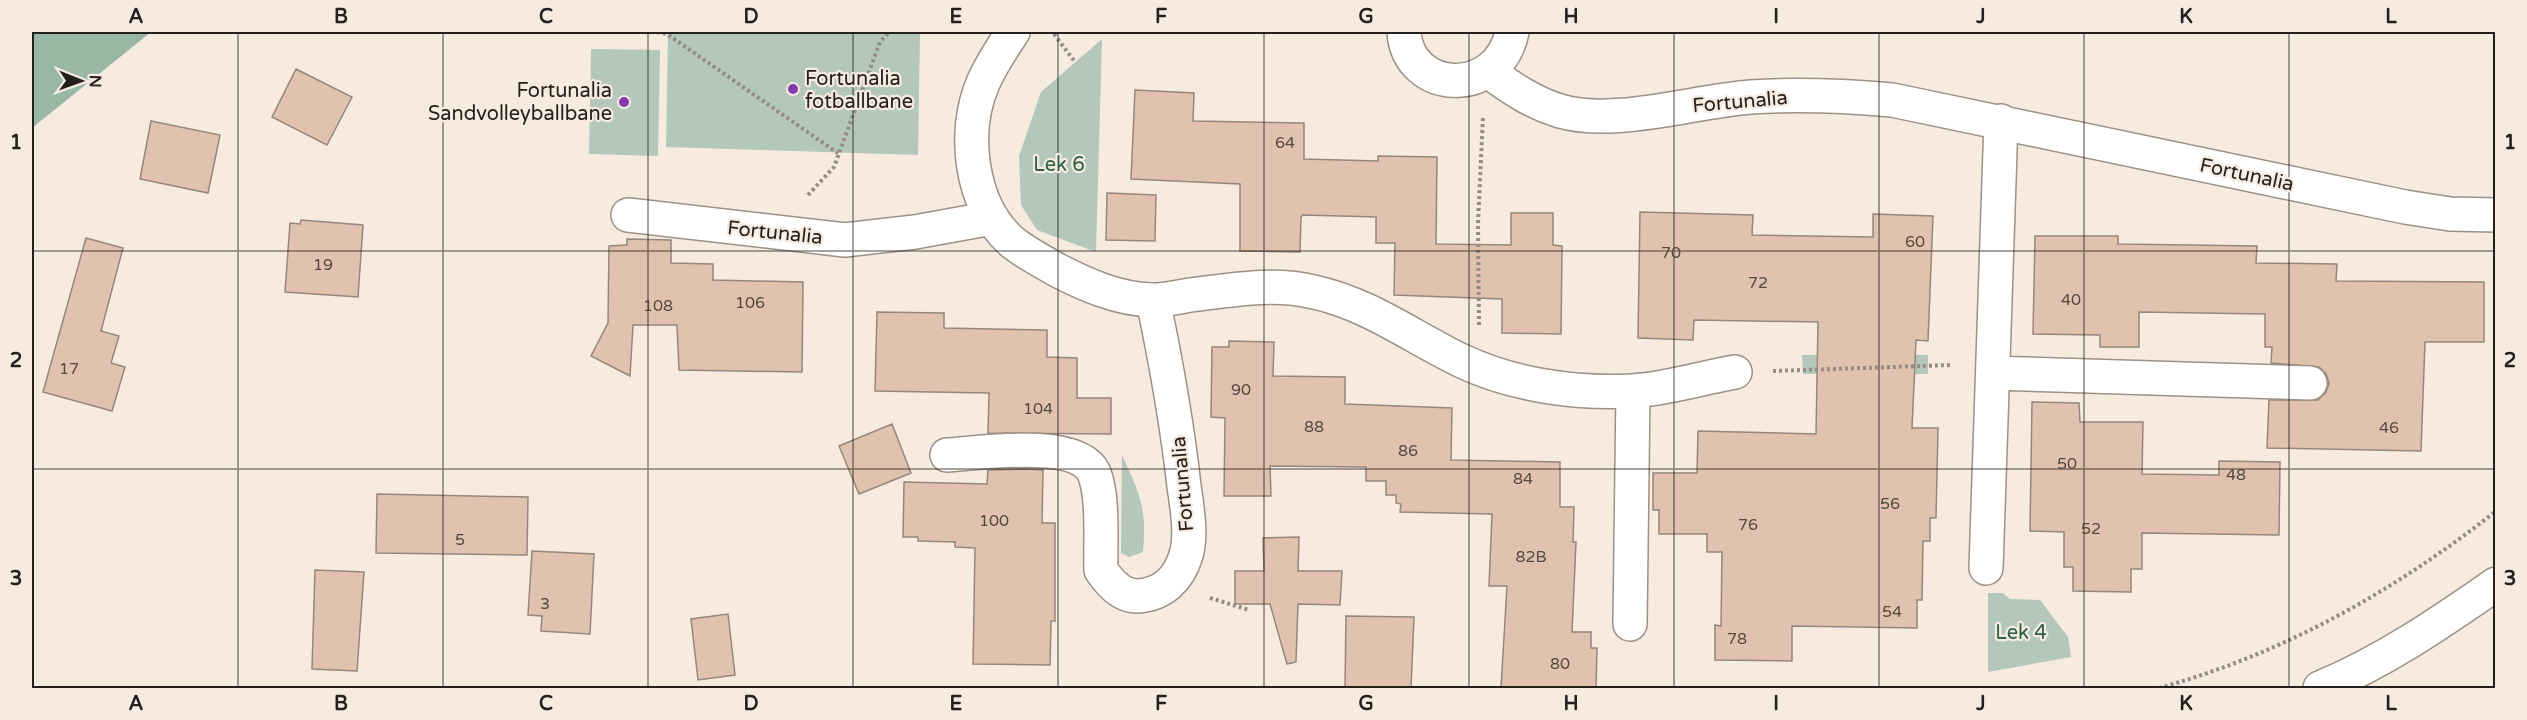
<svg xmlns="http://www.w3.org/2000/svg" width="2527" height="720" font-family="'Varela Round',sans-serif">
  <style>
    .green { fill: #b3c7bb }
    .forest { fill: #98b8a5 }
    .building { fill: #e1c2ae; stroke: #95877f; stroke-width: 1.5 }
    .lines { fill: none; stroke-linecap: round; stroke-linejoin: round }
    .minor-casing { stroke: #9d9186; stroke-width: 36 }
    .major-casing { stroke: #9d9186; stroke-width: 36 }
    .path { stroke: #958c84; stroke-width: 4; stroke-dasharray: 3 3; stroke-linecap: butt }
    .minor { stroke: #fff; stroke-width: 33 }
    .major { stroke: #fff; stroke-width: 33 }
    .grid { fill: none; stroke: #25201c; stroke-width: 1.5; stroke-opacity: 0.55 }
    .poi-dot { fill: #823bad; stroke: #f7eadf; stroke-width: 2 }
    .labels { text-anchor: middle; stroke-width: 4.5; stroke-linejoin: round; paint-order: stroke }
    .number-label { font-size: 16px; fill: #544840 }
    .poi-label { font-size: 20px; fill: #25201c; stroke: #f7eadf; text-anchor: start }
    .street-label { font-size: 20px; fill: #25201c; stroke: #f7eadf }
    .park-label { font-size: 20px; fill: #296044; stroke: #f7eadf }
    .neatline { fill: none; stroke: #25201c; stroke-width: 2 }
    .grid-label { font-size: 20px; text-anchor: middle; font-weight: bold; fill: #25201c }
  </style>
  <rect width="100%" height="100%" fill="#f7eadf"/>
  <path class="green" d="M668,32H920L918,155L666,147Z
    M1102,39L1096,252L1037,230L1021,205L1019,156L1041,92Z
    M591,49L660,50L658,156L589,154Z
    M1802,355H1928V374H1803Z
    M1122,455C1140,495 1147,507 1143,552L1129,557L1121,553Z
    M1988,593H2003L2010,599L2040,600L2068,637L2071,657L1988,672Z"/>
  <path class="forest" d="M32,32H151L32,128Z"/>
  <path class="building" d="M296,69L352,97L327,145L272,117Z
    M1135,90L1194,93L1193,121L1304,123V159L1378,161V156L1437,157L1436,244L1511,245V213H1553V245L1562,246L1561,334L1502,333V299L1394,295L1395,243H1376V217L1303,215L1301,217L1300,252L1240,251V184L1131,179Z
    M151,121L220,135L208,193L140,179Z
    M1107,193L1156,195L1155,241L1106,240Z
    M1640,212L1753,215L1752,235L1873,237V214L1933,216L1928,341L1916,340L1912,428H1938L1936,518H1930V541H1923L1922,600H1917V628L1792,626V661L1715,660V625L1721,626L1722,552H1707V534H1659V510H1653V473H1697L1698,431L1816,434L1818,322L1694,320L1693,340L1638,338Z
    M301,220L363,225L358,297L285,292L290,223L300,224Z
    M2035,236H2118V244L2257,246L2256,263L2337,264L2336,281L2484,282V342H2425L2421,451L2267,448L2269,400H2318L2326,392L2329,383L2326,374L2319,367L2271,363L2272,347H2265V314L2139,312V347H2100V335L2033,334Z
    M86,238L123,248L101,331L119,336L111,363L125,367L112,411L43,392Z
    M627,239L671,240V263L713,264V280L803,282L802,372L679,370L677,325H633L630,376L591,356L608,323L609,246L627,245Z
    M877,312L944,313V328L1047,330V357L1077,358V398H1111V434L988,433L989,393L875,391Z
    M1229,341L1274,342L1273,376L1345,377V404L1452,408L1451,460L1560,462V507H1574L1573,542H1576L1572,632H1591V648H1597L1596,688H1501L1507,586H1489L1492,514L1400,512L1401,504L1396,503V495H1386V481H1366V467L1270,466L1271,496H1224L1225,418L1211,417L1212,347H1229Z
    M2032,402L2079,403L2080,422H2143L2142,474L2219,475V461L2280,462L2279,535L2142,533V569H2131V592L2073,591V567H2064V532L2030,531Z
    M892,424L911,473L859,494L839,446Z
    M1026,469L1043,470L1042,523H1055V621H1051L1050,665L973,664L975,548L955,547V542L918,541V537H903L904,482L987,484L988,470Z
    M377,494L528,497L527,555L376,553Z
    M1299,537L1298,571H1342L1340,605L1298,604L1296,662L1287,664L1270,604H1235V571H1264L1263,538Z
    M532,551L594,554L590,634L541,631L542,616L528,615Z
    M315,570L364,572L357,671L312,669Z
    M728,614L735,675L698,680L691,619Z
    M1346,616L1414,617L1411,688H1345Z"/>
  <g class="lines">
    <defs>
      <path id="minor" d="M1013,32C1002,48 991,65 983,83C962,132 970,204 1011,241C1025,253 1042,261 1057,270C1086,285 1118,299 1151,300C1164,301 1178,297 1190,295C1231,290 1274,282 1314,292C1369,304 1412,337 1462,361C1513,385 1575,394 1632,391C1666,389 1701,378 1735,372
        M1404,32C1408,94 1498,99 1512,32
        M1488,71C1511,88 1533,103 1560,111C1614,127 1694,101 1751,97C1798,94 1845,96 1892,100L2405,207L2450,214L2496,215
        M628,215L845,240L915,232L992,218
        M1993,373L2310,383
        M947,455C979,453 1078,438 1094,473C1104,497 1100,543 1101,570C1109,582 1121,596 1137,596C1162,595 1179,579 1186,555C1192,535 1187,507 1184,486C1177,423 1166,362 1153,300
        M1986,568L2001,121
        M1630,624L1633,391"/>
      <path id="major" d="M2320,688C2383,662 2440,623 2496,584"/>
    </defs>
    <use href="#minor" class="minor-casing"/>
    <use href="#major" class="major-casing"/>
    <path class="path" d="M657,32L667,34L839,154
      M1054,34L1075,62
      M808,195L834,167L880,42L889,32
      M1479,325L1478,223L1483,117
      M1773,371L1952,365
      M1210,598L1249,610
      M2159,688C2283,654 2396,590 2496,511"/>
    <use href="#minor" class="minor"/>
    <use href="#major" class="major"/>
  </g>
  <path class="grid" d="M238,32V688M443,32V688M648,32V688M853,32V688M1058,32V688M1264,32V688M1469,32V688M1674,32V688M1879,32V688M2084,32V688M2289,32V688M32,251H2496M32,469H2496"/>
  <g class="poi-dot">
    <circle cx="793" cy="89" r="6"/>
    <circle cx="624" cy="102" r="6"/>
  </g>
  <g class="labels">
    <g class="number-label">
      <text x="1285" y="148">64</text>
      <text x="1915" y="247">60</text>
      <text x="1671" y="258">70</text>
      <text x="323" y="270">19</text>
      <text x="1758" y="288">72</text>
      <text x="2071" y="305">40</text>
      <text x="750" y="308">106</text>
      <text x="658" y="311">108</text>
      <text x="69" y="374">17</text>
      <text x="1241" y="395">90</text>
      <text x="1038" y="414">104</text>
      <text x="1314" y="432">88</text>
      <text x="2389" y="433">46</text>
      <text x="1408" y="456">86</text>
      <text x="2067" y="469">50</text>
      <text x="2236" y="480">48</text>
      <text x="1523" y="484">84</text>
      <text x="1890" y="509">56</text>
      <text x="994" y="526">100</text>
      <text x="1748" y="530">76</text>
      <text x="2091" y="534">52</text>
      <text x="460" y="545">5</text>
      <text x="1531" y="562">82B</text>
      <text x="545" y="609">3</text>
      <text x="1892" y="617">54</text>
      <text x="1737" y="644">78</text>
      <text x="1560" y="669">80</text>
    </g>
    <g class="poi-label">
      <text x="805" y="85">Fortunalia<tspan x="805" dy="23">fotballbane</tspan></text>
      <text x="612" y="97" text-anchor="end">Fortunalia<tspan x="612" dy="23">Sandvolleyballbane</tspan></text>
    </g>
    <g class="street-label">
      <text transform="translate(1740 101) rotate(-5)" y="7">Fortunalia</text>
      <text transform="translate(2247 174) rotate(12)" y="7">Fortunalia</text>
      <text transform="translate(775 232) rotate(6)" y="7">Fortunalia</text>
      <text transform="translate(1182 484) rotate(-95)" y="7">Fortunalia</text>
    </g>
    <g class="park-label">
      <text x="1059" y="171">Lek 6</text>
      <text x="2021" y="639">Lek 4</text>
    </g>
  </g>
  <rect width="2527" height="720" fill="none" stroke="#f7eadf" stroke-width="66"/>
  <g transform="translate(81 81) rotate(91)" stroke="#f7eadf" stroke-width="4.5" paint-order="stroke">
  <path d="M0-4.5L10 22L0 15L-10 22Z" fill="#25201c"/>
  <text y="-9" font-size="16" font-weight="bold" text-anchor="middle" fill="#25201c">N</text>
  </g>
  <rect x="33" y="33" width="2461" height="654" class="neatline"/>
  <g class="grid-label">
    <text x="136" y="23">A</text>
    <text x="341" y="23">B</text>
    <text x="546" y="23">C</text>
    <text x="751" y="23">D</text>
    <text x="956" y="23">E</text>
    <text x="1161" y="23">F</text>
    <text x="1366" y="23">G</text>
    <text x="1571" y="23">H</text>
    <text x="1776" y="23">I</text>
    <text x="1981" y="23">J</text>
    <text x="2186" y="23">K</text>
    <text x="2391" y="23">L</text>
    <text x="16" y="149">1</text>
    <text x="2510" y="149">1</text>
    <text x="16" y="367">2</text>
    <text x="2510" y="367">2</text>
    <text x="16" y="585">3</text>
    <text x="2510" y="585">3</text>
    <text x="136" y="710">A</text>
    <text x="341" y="710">B</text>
    <text x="546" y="710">C</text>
    <text x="751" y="710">D</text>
    <text x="956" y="710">E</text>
    <text x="1161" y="710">F</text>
    <text x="1366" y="710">G</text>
    <text x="1571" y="710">H</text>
    <text x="1776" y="710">I</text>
    <text x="1981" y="710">J</text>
    <text x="2186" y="710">K</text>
    <text x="2391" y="710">L</text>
  </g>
</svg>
